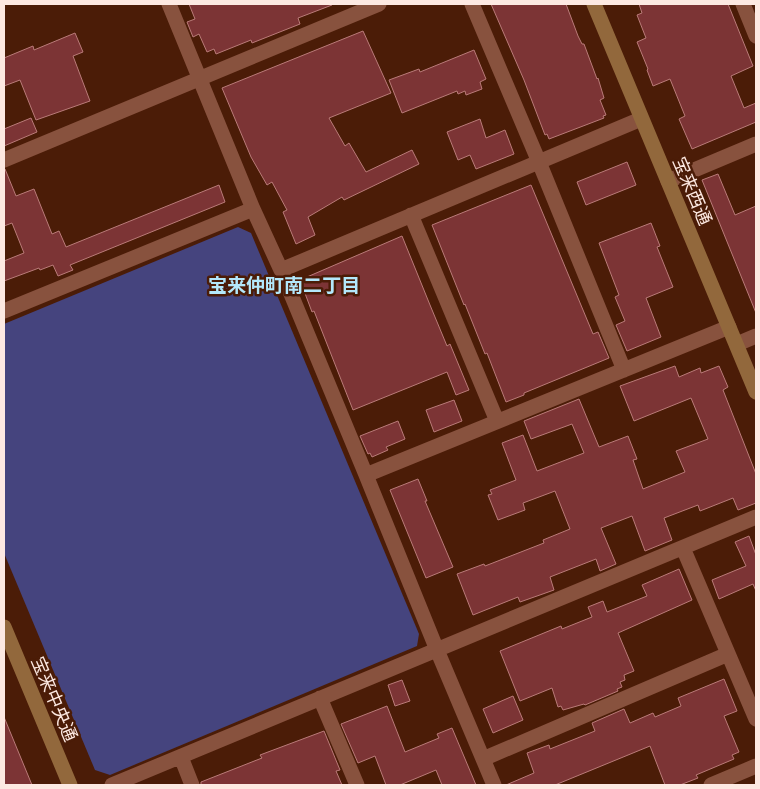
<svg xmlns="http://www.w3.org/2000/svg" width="760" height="789" font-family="'Fira Sans','Noto Sans JP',sans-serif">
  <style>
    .green { fill: #45447e }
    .building { fill: #7c3435; stroke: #ba7b79 }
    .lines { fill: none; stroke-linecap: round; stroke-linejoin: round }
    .street { stroke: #88523e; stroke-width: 15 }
    .secondary { stroke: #92683c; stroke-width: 15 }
    .labels { text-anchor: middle; stroke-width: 5; stroke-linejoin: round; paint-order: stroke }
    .street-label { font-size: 18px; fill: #fde9e2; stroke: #4b1c07 }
    .neighbourhood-label { font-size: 19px; font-weight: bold; fill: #b3e8fb; stroke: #4b1c07 }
  </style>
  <rect width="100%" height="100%" fill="#4b1c07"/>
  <path class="green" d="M238,227L251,233L419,634L417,646L110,775L95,770L4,553V324Z"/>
  <path class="building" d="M189,4H332V5L298,18L300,24L252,43L251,40L216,54L214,49L207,52L199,34L193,37L187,22L195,19Z
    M491,4H566L578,36L582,44H584L597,79L598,78L604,98L600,100L606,115L603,116L604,118L549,139L547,134L545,135L524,80Z
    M639,4H728L753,66L731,76L744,108L756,103V122L692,149L679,119L685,116L670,79L653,86L647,70L648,69L637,42L646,38L637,15L642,13Z
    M363,31L391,93L329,118L345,146L349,143L366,172L412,150L419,164L344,200L342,197L308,217L315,235L296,244L283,212L287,210L272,182L267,185L251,157L222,88Z
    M75,33L83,52L73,56L90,101L36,120L20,80L4,86V58L33,46L34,50Z
    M474,50L486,79L480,82L482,89L466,95L465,91L458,94L457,91L402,113L389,80L419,69L420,72Z
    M31,118L37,132L4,146V129Z
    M480,119L486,138L505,130L514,154L476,169L470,155L458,160L447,132Z
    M627,162L636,185L586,205L577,182Z
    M4,169H5L16,196L34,189L52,234L59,231L66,247L219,185L225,202L70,265L73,270L58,276L53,265L40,270L39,268L4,281V261L24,253L12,223L4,226Z
    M718,174L735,215L756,206V313L702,180Z
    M531,185L593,334L598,332L609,358L524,393V395L506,402L487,353L485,354L465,304L464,305L432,225Z
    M651,223L660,246L657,247L673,287L646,298L661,337L627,351L616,325L625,321L615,297L619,295L599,243Z
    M402,236L430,305L447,346L450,344L469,390L456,395L447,372L353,410L314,311L312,312L300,280Z
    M675,366L679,377L700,368L701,373L719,366L728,387L723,390L756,474V503L738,510L733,498L700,511L698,505L664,518L672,540L645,551L632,516L601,528L616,564L600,571L596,559L550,577L554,590L520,602L518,597L473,615L457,574L484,564L485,566L544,543L543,540L570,529L555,491L523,503L525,510L498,520L488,495L492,494L490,490L516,480L502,443L523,435L537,471L584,453L572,424L531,439L524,421L579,399L599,447L628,436L637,459L633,460L643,489L685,472L676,451L708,439L691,398L634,421L620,386Z
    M454,400L462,421L434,432L426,410Z
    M398,421L405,439L386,447L388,450L372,457L370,453L368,454L360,436Z
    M418,479L427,501H425L453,567L426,578L390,490Z
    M749,536L756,555V591L753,584L719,599L712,580L746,566L735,542Z
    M679,569L692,600L618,633L634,671L624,675L625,680L620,682L622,687L617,689L618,691L585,705L584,704L563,710L561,706L558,707L552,688L520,701L500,651L561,626L562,629L592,617L588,607L603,601L607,612L647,596L642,585Z
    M724,679L737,711L724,716L739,752L732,755L734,759L696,775L698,778L680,785H665L650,746L555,785H506L534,773L527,753L549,745L550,749L595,731L592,723L624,709L630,723L653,713L655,717L681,706L678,698Z
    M402,680L410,701L395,706L388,685Z
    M513,696L523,720L493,733L483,709Z
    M387,706L405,752L439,738L437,734L452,728L476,785H442L436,770L400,785H386L375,756L358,763L341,724Z
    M4,717L32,785H4Z
    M324,731L340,770L336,771L342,785H201V782L262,758L260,755Z"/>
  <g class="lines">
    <path class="street" d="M169,4L253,209L281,270L366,475L437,650L494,785
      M472,4L539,162L624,370
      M743,4L756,36
      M4,160L379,4
      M668,181L756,144
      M411,215L497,421
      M281,270L641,119
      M4,311L253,209
      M737,344L756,336
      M366,475L729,327
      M683,548L756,719
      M320,698L357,785
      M181,757L192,785
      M483,759L728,654
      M112,785L756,517
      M711,785L756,766"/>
    <path class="secondary" d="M594,4L756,392
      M4,627L70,785"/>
  </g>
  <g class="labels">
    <g class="street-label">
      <text transform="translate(692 191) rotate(67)" y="6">宝来西通</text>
      <text transform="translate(54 699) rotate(67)" y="6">宝来中央通</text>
    </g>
    <g class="neighbourhood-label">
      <text x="284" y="292">宝来仲町南二丁目</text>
    </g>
  </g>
  <rect width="760" height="789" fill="none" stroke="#fde9e2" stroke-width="10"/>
</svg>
